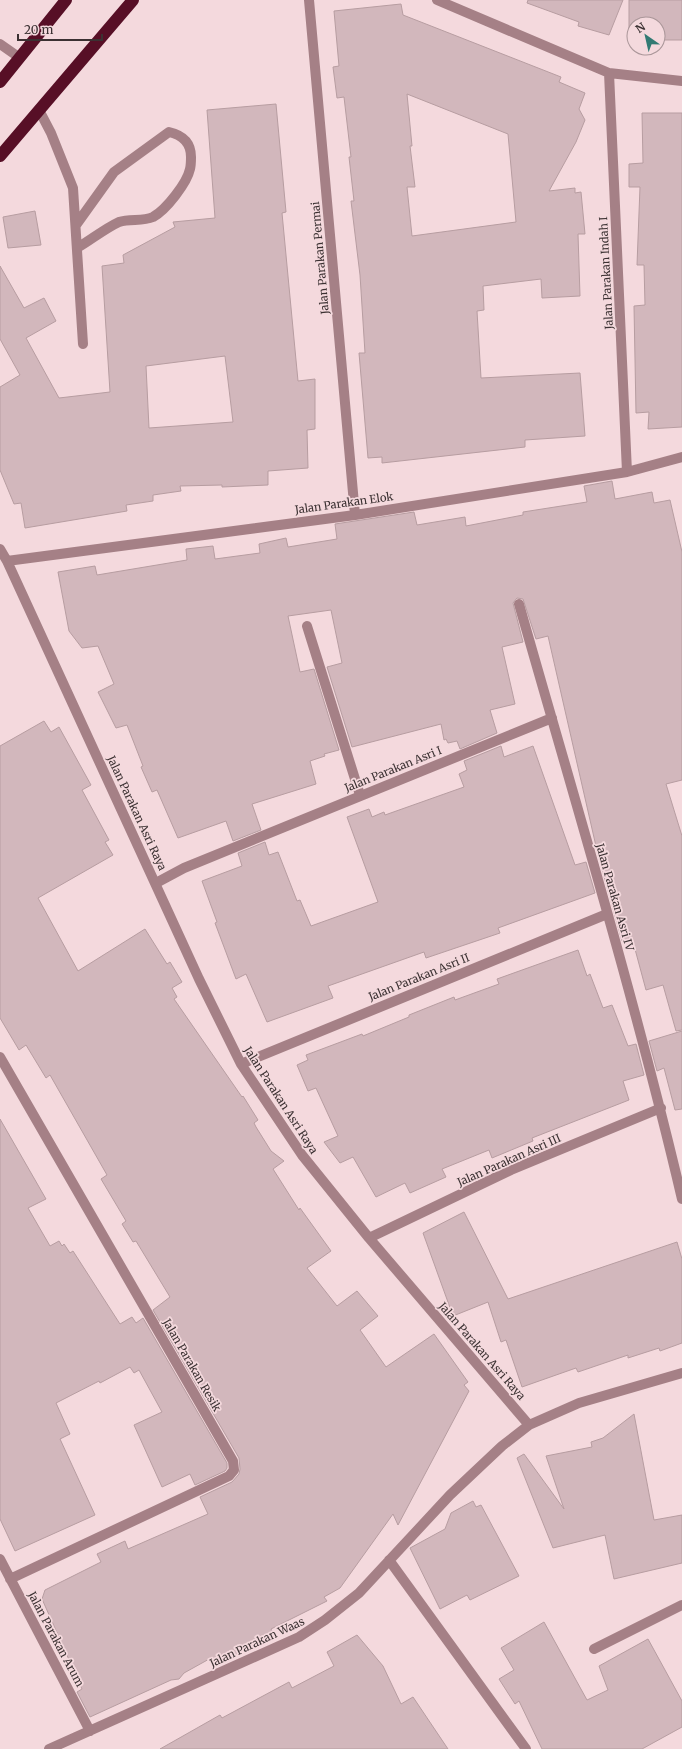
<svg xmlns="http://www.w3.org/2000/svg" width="682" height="1749" font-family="Merriweather,serif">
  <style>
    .building { fill: #d2b7bc; stroke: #b79da1; fill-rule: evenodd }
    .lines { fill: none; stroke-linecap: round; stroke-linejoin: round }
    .minor { stroke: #a58086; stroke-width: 10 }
    .highway { stroke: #570f26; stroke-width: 12 }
    .labels { text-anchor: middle; stroke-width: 3.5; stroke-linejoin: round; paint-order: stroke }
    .street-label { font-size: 11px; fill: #3b3132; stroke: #f4d9dd }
  </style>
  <rect width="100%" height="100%" fill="#f4d9dd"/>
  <path class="building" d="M528,0H623L609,35L578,26L579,22L527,3Z
    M629,0H682V40H658V24H634V40H629Z
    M401,4L403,15L561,77L559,82L585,93L579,109L585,120L576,142L549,191L575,188V193L581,192L585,234H578L580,296L542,298L541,279L483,286L484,310L477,311L481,378L580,373L585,436L525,440V447L382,463V457L368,458L359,353H365L360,275L351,201H354L349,157H351L344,97L337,98L333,67L339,66L334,11ZM407,94L508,134L516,222L412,236L407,187H415L410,146H412Z
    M276,104L286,212L282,213L298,381L315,379V429L307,430L308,468L268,471V485L222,487V485L180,486L181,491L153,495V501L126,505L127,511L25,528L21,503L14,504L0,470V387L20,375L0,339V266L24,308L44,298L56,321L26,338L59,398L110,392L102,266L124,263L123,255L175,227L173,222L215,218L207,110ZM225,356L233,422L149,428L146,366Z
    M642,113H682V427L648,429L649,412L636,413L634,306L645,305L644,265H637L640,187H629V164L643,163Z
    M35,211L41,245L8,248L3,217Z
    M612,481L615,499L652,492L654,503L670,500L682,552V780L666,784L682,836V1030L676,1031L663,985L646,990L632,938L622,941L598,855L548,636L536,639L523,599L517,598L513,603L523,642L502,647L515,704L490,710L497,733L460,749L457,741L448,743L446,739L444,740L441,724L352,747L327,667L342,663L331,610L288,616L300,672L314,669L339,750L324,754L325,756L310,761L316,784L252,804L261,830L233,841L226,821L178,838L157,790L152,792L141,767L143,766L127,725L116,728L98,692L114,684L98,646L82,648L69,631L58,572L95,566L97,575L187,560L186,549L213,546L215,559L260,553L259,544L286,538L288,547L337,539L335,524L414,512L417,525L465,517L466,526L523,515V512L587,502L584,486Z
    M44,721L51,732L59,727L91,785L82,790L109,840L105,842L113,855L38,898L78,971L145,929L167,964L170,962L182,982L172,988L177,997L174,999L242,1097L243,1096L258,1120L254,1123L256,1127L271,1151L284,1161L273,1169L299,1210L300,1208L331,1251L307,1268L337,1306L357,1291L378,1316L360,1330L386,1367L434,1334L468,1382L464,1385L469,1391L398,1525L393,1514L340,1588L324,1597L327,1601L271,1629L275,1637L238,1651L239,1654L214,1665L211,1658L184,1673L179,1679L171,1680L90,1717L77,1692L82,1689L42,1599L45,1590L101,1562L97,1554L125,1541L128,1549L208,1514L200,1497L232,1482L239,1474L240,1469L239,1458L153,1310L170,1297L136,1241L133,1242L122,1224L126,1221L101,1179L107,1175L50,1075L46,1078L26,1045L19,1050L0,1018V746Z
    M501,746L504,757L533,746L575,865L586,862L595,893L498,928L500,933L426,958L424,952L328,986L333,998L267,1022L246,974L236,979L215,923L217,922L202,881L242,866L238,853L265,842L269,855L278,852L297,901L300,900L311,926L378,902L347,817L369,809L372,817L384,812L385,815L464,787L459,774L467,770L464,761Z
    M578,950L587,976L590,974L603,1008L612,1005L628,1046L636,1044L644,1075L623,1081L629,1100L532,1138L533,1141L492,1158L489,1150L442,1169L446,1177L410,1193L405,1183L376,1197L353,1157L340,1163L324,1142L338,1136L316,1088L308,1091L297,1065L308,1060L306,1055L362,1034L363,1036L409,1017V1015L454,997L455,1000L499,984L497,979Z
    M682,1031V1109L675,1110L664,1068L657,1071L649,1041Z
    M0,1119L46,1199L28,1208L50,1246L59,1241L62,1246L64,1244L70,1253L73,1251L120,1324L132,1317L136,1323L143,1318L227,1463V1468L225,1471L195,1485L190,1474L162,1487L134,1425L162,1412L139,1370L134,1373L130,1367L100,1383L99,1381L56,1403L70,1434L60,1439L95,1515L15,1551L0,1519Z
    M464,1212L508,1299L677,1242L682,1259V1343L660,1351L659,1348L628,1358V1355L578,1372L576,1368L522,1387L506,1340L501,1342L488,1302L453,1316L423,1233Z
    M634,1414L654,1520L682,1515V1563L614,1579L605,1535L553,1548L517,1458L524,1454L564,1509L546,1456L592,1447L591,1442L603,1438Z
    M473,1501L476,1507L481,1505L519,1576L470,1600L467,1595L440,1609L410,1548L445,1529L451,1513Z
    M544,1622L587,1700L608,1690L599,1666L648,1639L682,1701V1727L642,1749H542L519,1701L515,1704L499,1679L514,1670L501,1648Z
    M357,1635L383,1666L401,1704L413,1697L448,1749H160L220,1715L222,1718L289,1682L292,1688L334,1666L327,1652Z"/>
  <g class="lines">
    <path class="minor" d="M309,0L355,515
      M437,0L609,73L682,81
      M0,44L20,58
      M609,73L627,472
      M39,110L51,133L73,188L83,344
      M76,225L114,172L169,132C182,135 191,142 191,157C191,161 191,165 190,169C187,183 166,210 153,217C142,222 130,218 119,222C104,229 91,240 77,248
      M0,549L7,561L199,979L241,1064L302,1155L369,1238L529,1425
      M7,561L355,515L627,472L682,457
      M519,604C575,801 635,999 682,1199
      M307,626L360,795
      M156,883L184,868L552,718
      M0,1057L233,1461L234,1470L229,1476L10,1579
      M241,1064L607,914
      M369,1238L511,1170L661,1108
      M0,1559L90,1731
      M389,1560L526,1749
      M594,1649L682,1605
      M49,1749L299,1637L325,1620L359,1593L450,1495L502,1446L529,1425L579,1403L682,1373"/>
    <path class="highway" d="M0,82L66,0
      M0,156L133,0"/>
  </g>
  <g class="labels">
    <g class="street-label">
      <text transform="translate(320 258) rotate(-95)" y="4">Jalan Parakan Permai</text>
      <text transform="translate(606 273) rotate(-93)" y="4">Jalan Parakan Indah I</text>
      <text transform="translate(344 503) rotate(-8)" y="4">Jalan Parakan Elok</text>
      <text transform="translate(393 769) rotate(-22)" y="4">Jalan Parakan Asri I</text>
      <text transform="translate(137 813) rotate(65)" y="4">Jalan Parakan Asri Raya</text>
      <text transform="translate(615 897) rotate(74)" y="4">Jalan Parakan Asri IV</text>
      <text transform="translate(419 977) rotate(-22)" y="4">Jalan Parakan Asri II</text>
      <text transform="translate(281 1100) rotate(57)" y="4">Jalan Parakan Asri Raya</text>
      <text transform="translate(509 1160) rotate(-24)" y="4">Jalan Parakan Asri III</text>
      <text transform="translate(482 1351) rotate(49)" y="4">Jalan Parakan Asri Raya</text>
      <text transform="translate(192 1365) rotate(60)" y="4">Jalan Parakan Resik</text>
      <text transform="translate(56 1639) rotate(62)" y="4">Jalan Parakan Arum</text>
      <text transform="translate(257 1642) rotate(-25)" y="4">Jalan Parakan Waas</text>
    </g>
  </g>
  <g transform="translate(646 36) rotate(326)"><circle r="19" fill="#f4d9dd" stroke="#aa9699"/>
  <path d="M0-3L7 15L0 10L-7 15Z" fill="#327a73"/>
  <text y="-6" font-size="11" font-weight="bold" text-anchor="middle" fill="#3b3132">N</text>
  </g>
  <path d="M18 34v6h84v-6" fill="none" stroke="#3b3132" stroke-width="2"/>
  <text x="24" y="34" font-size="12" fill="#3b3132" stroke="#f4d9dd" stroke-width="3" paint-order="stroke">20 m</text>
</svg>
